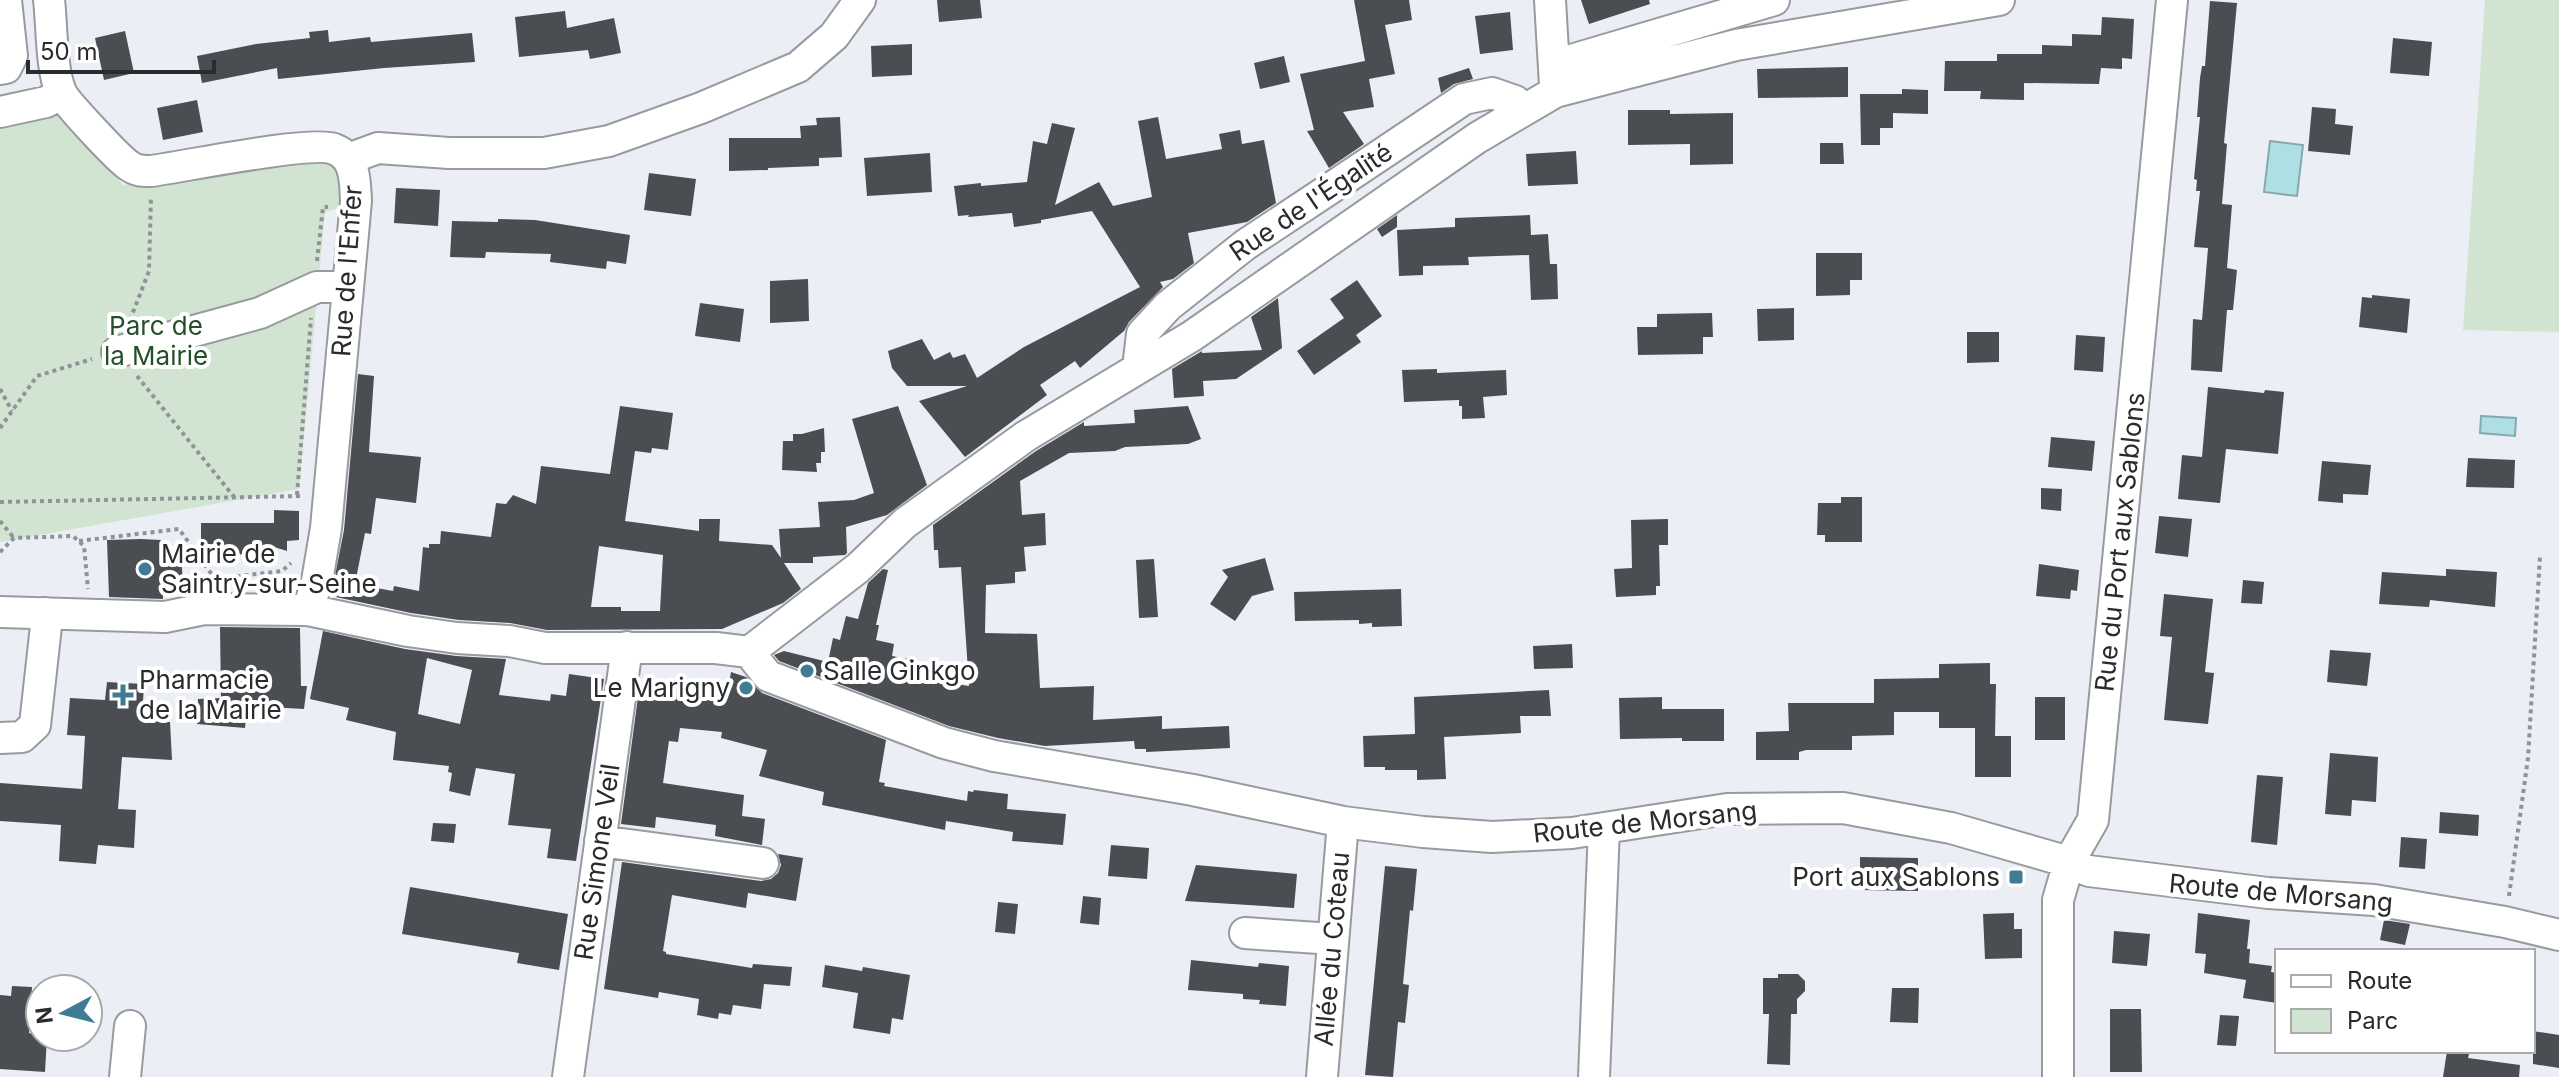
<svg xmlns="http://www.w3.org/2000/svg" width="2559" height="1077" font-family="Inter,sans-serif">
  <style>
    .green { fill: #d1e3d1 }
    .water { fill: #aedfe4; stroke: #86a9ad; stroke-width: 2 }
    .building { fill: #4a4e52; fill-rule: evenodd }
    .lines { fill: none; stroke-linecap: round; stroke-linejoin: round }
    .minor-casing { stroke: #979ba0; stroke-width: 34 }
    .path { stroke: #8f9296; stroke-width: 4; stroke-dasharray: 4 4; stroke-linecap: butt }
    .minor { stroke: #fff; stroke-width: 30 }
    .poi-dot { fill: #3f7b92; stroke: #fff; stroke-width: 3 }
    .labels { text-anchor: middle; stroke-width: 8; stroke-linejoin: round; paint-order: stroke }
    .street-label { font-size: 26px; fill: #292b2d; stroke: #fff }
    .park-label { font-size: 26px; fill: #245029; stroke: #fff }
    .poi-label { font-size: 26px; fill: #292b2d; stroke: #fff; text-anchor: start }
  </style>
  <rect width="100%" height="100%" fill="#ebeff5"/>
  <path class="green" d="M2485,0H2559V332L2463,330Z
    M58,107L123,185L300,157L335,164L342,177L344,207L325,212L299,489L0,542V119Z"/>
  <path class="water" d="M2270,141L2303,145L2297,196L2264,192Z
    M2481,416L2516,418L2515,436L2480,433Z"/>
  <path class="building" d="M937,0H980L982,18L939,22Z
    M1354,0H1409L1412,20L1385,25L1395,74L1369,79L1374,107L1343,112L1364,144L1329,168L1307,131L1314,130L1300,74L1365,61Z
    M1581,0H1649L1650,4L1589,24Z
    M2210,1L2237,3L2224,143L2227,144L2222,204L2232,205L2227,268L2237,270L2233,310H2227L2222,372L2191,370L2193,319L2202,320L2208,248L2194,247L2200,191H2196L2197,180L2194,179L2200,117H2197L2200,78L2202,66H2205Z
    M565,11L567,28L614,18L621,53L590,59L588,50L519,57L515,17Z
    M1510,12L1513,50L1480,54L1475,16Z
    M2102,17L2134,19L2132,59L2122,58V69L2101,68L2099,84L2024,83V100L1980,99L1981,91H1944L1945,61H1997V54H2042V45L2072,46V34L2101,35Z
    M328,30L329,42L370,37L371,42L472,33L475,62L384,68L278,79L277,68L202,83L197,56L256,44L310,38L309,32Z
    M125,31L134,73L104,80L95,38Z
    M2393,38L2432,42L2429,76L2390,73Z
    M912,44V75L872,77L871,46Z
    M1284,56L1290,82L1260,89L1254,63Z
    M1848,67V97L1758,98L1757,69Z
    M1469,68L1473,79L1454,84L1441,93L1438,78Z
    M1902,89L1928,90V114L1893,113V128H1880V145H1861L1860,94H1902Z
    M197,100L203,132L163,140L157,108Z
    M2312,107L2336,109L2335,124L2353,126L2350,155L2308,151Z
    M1628,110H1670V114L1733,113V164L1690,165V144L1628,145Z
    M840,117L842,157L819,158V166L768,168V170L729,171V138H801L800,126L817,125L816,118Z
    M1158,117L1166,159L1222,149L1219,134L1240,130L1242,144L1264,140L1276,203L1247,222L1188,233L1194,263L1173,279L1160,282L1163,287L1129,322L1124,331L1080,368L1075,361L1040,385L1047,395L965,457L919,401L967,386H907L892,368L888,351L922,339L934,360L950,352L953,358L965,354L977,378L1024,347L1140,287L1092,211L1041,220V223L1014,227L1012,213L968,217L969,215L958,216L954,186L981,183V186L1027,182L1033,141L1047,144L1052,123L1075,128L1055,205L1099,182L1113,206L1152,197L1138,121Z
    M1820,143H1843L1844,164H1820Z
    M1576,151L1578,184L1528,186L1526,154Z
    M930,153L932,192L867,196L864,158Z
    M649,173L696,179L691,216L644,210Z
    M396,188L440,190L438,226L394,223Z
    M1397,215V227L1382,237L1377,229Z
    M1530,215L1531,235L1548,234L1550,264H1557L1558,299L1531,300L1529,255L1468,257L1469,265L1423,266V275L1399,276L1397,230L1455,227V218Z
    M498,219L535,220L630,235L626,264L607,261L606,269L550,262L551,254L486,252L485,258L450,257L452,221L498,222Z
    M1816,253H1862V280H1850V295L1816,296Z
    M808,279L809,321L770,323V281Z
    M1357,280L1382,316L1356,335L1361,342L1314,375L1297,351L1344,318L1330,299Z
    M2372,295L2410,299L2407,333L2359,327L2362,297L2372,298Z
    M1278,298L1282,348L1236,379L1203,381L1204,396L1174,398L1172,369L1202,351V353L1262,350L1251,317Z
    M700,303L744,309L740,342L695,336Z
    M1794,308V340L1758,341L1757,309Z
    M1712,313L1713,337H1703V354L1638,355L1637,327H1657V314Z
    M1967,332H1999V362L1967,363Z
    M2076,335L2105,337L2103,372L2074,370Z
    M1437,369V373L1506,370L1507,395L1483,397L1485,418L1462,419V406H1459V400L1404,402L1402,370Z
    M358,374L374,376L369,452L421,457L416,503L376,498L371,534L365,533L355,584L393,591L394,586L419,591L423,547L429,548V544H440L441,531L491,537L496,503L506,504L513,495L536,504L541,466L610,474L620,406L673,413L668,450L652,448L651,453L635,451L625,521L699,531V519H720L719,541L772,545L781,558L779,529L820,527L818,502L854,500L874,493L852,419L898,406L927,485L887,515L846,527L847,553L845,555L813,557V563H784L801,589L783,603L722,629L547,630L510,623L459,620L411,613L331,596L344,530ZM599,546L663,555L660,611H621V607H591Z
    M2208,387L2264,393L2265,390L2284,392L2278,454L2226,449L2220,503L2178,499L2182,455L2202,457Z
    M1188,406L1201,439L1188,444L1125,447L1115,451L1069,453L1020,481L1022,515L1045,513L1046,545L1024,547L1026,571L1015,572V583L986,585L985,633L1037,634L1040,688L1094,686L1093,720L1162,716V729L1229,726L1230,748L1146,752V749H1135L1134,741L1045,746L998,738L949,726L779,661L774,655L784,651L828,662L833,638L840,640L846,616L858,619L868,583L883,569L888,570L876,625H879L876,640L894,644L892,656L914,660L912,677L969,686L961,567L939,568L938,550H934L933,525L1036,451L1084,422V426L1135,423L1134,410Z
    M824,428L825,452H821V463H816L817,472L782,470L783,441H793V434H802Z
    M2051,437L2095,441L2092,471L2048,467Z
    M2468,458L2515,460L2514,488L2466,487Z
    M2322,461L2371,465L2368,495L2343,494V503L2318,501Z
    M2041,488L2062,489L2061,511L2041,509Z
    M1841,497H1862V542H1825V535H1817L1818,503H1841Z
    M274,510L299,511V540L287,541V551L274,547V555L256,550V558L239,554V561L219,556V549L201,544V523H274Z
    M2159,516L2192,519L2188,557L2155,553Z
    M1668,519V545H1659L1660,586H1656V595L1616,597L1614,569L1632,568L1631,520Z
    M141,539L161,540L162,555L181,554L183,584H163V599L109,597L107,540Z
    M1265,558L1274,590L1252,596L1235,621L1210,604L1228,577L1222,570Z
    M1154,559L1158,617L1139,618L1136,560Z
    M2039,564L2079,570L2077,591L2071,590L2070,599L2036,596Z
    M2446,569L2497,572L2495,607L2430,600L2429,607L2379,604L2382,572L2446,576Z
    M2243,580L2264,582L2262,604L2241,603Z
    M1401,589L1402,626L1372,627V623L1359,624V620L1295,621L1294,592Z
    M2164,594L2213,599L2205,672L2214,673L2208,724L2164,720L2172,637L2160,636Z
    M220,627L300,628L301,686H307L304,709L247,706L245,728L197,724L198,699L221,698Z
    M323,631L405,649L456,656L506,659L499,695L550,701L551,694L566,696L569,674L604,679L576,861L547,858L551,829L508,825L515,774L476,768L470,796L449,791L452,773L448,772L449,766L393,760L396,732L346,720L349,708L310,699ZM427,658L472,670L460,724L418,714Z
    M1572,644L1573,668L1534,669L1533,646Z
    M2330,650L2371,653L2367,686L2327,682Z
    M1990,663V684H1996L1995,736H2011V777H1975V728H1939V712H1894V735L1852,736V750H1806L1799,752V760H1756V732L1789,731L1788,703H1874V679L1939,678V664Z
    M731,672L746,677L762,693L886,740L879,782L885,783L884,786L967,801L968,791L973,792L974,790L1008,794L1007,809L1066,814L1063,845L1012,841L1013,832L946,821L945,830L822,805L824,792L759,776L767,750L721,738L722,732L680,728L678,742L669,741L663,783L744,795L742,816L765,819L762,845L715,836L716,825L656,817L655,828L621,824L640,682L728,690Z
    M107,682L144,684L142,720L170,722L172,760L122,757L118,809L136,810L134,848L98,845L96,864L59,861L61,825L0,821V783L82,789L85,736L67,735L70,698L105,700Z
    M1549,690L1551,716H1520L1521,733L1444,737L1446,779L1417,780V770H1385V767H1364L1363,736L1415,734L1414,697Z
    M1662,697V709H1724V741H1682V738L1620,739L1619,698Z
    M2035,697H2065V740H2035Z
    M2330,753L2378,757L2376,802L2352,800L2351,816L2325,814Z
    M2257,775L2283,777L2277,845L2251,842Z
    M2440,812L2479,815L2478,836L2439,833Z
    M433,823L456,824L454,843L431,841Z
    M2401,837L2427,839L2425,869L2399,867Z
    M1111,845L1149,848L1147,879L1108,876Z
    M778,854L803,858L796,901L748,893L746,908L672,895L663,951L666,952V954L752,968L753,964L792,967L790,986L764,984L761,1009L733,1005L731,1015L719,1013L718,1019L697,1015L699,999L659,992L658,998L604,989L622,862L761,881L771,879L778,873L781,865Z
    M1860,857L1918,858V891L1860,890Z
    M1196,865L1297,874L1294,908L1185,901Z
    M1385,866L1417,869L1413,911L1410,910L1403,984L1409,985L1405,1023L1398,1022L1393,1077L1365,1075Z
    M410,887L568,914L559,970L517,963L519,953L402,934Z
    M1083,896L1101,898L1099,925L1080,923Z
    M998,902L1018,904L1015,934L995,932Z
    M2014,913V929H2022V958L1985,959L1983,914Z
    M2198,913L2250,920L2247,949H2250L2249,963L2272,966L2271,972L2277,973V1003L2243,998L2246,980L2204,973L2206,954L2195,953Z
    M2384,920L2410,924L2405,945L2380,940Z
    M2114,931L2150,934L2147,966L2112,963Z
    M1191,960L1258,967L1259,963L1289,966L1286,1006L1259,1004L1260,1000L1243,999V994L1188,990Z
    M825,965L862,971L863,967L910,975L903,1020L892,1018L890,1034L853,1028L858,993L822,987Z
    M1778,974H1798L1805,981V991L1797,999V1014H1791L1790,1065L1767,1064L1769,1014H1763V978H1778Z
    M12,986L32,987L29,1033L47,1037L45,1072L0,1069V995L11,996Z
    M1892,988H1919L1918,1023L1890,1022Z
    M2110,1009H2141L2142,1072H2110Z
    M2220,1015L2239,1016L2236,1046L2217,1045Z
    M2533,1031L2559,1035V1068L2533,1064Z
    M2447,1051L2469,1054L2468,1058L2520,1065L2519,1077H2443Z"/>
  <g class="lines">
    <defs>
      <path id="minor" d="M49,0C52,25 51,70 61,92C65,102 118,158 128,165C136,171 142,171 151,171C182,167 312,140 334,149C356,157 355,182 356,201L326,528L317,581L308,610
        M1550,0L1555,86
        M0,69L6,68L12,56L6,0
        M1555,92L1568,61L1774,0
        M0,112L46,102L61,94
        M348,159L378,148L449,153H544L609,141L701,108L798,67L834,36L860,0
        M117,352L260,313L317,287H347
        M1138,368L1142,334L1168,306L1245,245L1340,182L1464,99L1492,93L1515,101L1523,110
        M0,612L165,617L204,609L308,610L408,631L457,638L509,641L545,648H716L749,652
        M749,652L768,676L944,743L994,756L1193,790L1343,822L1423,832L1492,837L1572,833L1727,809L1843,808L1951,828L2069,862L2089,871L2268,893L2374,900L2505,922L2559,935
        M749,652L858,568L905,523L1026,436L1192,336L1477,138L1555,92L1736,45L1999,0
        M0,738L22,737L35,725L46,626L45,613
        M600,841L763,863
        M1245,933L1333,939
        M125,1077L130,1026
        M568,1077L627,647
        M1322,1077L1343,822
        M1594,1077L1604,828
        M2058,1077V900L2069,862L2093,820L2172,0"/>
    </defs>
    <use href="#minor" class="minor-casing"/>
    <path class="path" d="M317,261L323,207H328
      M130,320L149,271L151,196
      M137,376L234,497
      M0,389L12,411
      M0,428L37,376L92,359
      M297,495L311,318
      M0,502L301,496
      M0,521L14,538
      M79,541L179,529L215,579L282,571L291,563
      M0,552L14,538L73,536L84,546L88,589
      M2509,896L2528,758L2540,556"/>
    <use href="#minor" class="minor"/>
  </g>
  <g class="poi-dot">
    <circle cx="145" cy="569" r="8"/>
    <circle cx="807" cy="671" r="8"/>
    <circle cx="746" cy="688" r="8"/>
    <path d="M119 683h8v8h8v8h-8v8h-8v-8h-8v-8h8z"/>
    <rect x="2008" y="869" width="16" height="16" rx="4"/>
  </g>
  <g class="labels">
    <g class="street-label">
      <text transform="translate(1311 202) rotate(-34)" y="9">Rue de l'Égalité</text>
      <text transform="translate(347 271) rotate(-86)" y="9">Rue de l'Enfer</text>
      <text transform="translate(2120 542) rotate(-84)" y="9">Rue du Port aux Sablons</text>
      <text transform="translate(1645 822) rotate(-6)" y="9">Route de Morsang</text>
      <text transform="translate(597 862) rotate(-82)" y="9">Rue Simone Veil</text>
      <text transform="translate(2281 893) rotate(5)" y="9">Route de Morsang</text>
      <text transform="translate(1332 949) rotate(-85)" y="9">Allée du Coteau</text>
    </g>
    <g class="park-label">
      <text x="156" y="335">Parc de<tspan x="156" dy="30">la Mairie</tspan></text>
    </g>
    <g class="poi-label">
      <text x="161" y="563">Mairie de<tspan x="161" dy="30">Saintry-sur-Seine</tspan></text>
      <text x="823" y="680">Salle Ginkgo</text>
      <text x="139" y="689">Pharmacie<tspan x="139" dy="30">de la Mairie</tspan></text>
      <text x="730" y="697" text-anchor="end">Le Marigny</text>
      <text x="2000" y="886" text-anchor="end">Port aux Sablons</text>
    </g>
  </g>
  <rect x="2275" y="949" width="260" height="104" fill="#ffffff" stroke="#a9aaab" stroke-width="2"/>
  <rect x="2291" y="975" width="40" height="12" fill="#ffffff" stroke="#a9aaab" stroke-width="2"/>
  <text x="2347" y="989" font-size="24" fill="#292b2d">Route</text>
  <rect x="2291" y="1009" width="40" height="24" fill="#d1e3d1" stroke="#a9aaab" stroke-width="2"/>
  <text x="2347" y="1029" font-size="24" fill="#292b2d">Parc</text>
  <g transform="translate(64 1013) rotate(263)"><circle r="38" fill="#ffffff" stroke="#a9aaab" stroke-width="2"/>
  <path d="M0-6L14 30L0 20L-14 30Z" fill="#3f7b92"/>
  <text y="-12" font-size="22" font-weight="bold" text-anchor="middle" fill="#292b2d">N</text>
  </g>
  <path d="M28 60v12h186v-12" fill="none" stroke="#292b2d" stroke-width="4"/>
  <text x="40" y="60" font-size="24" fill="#292b2d" stroke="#ffffff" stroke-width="6" paint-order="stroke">50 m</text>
</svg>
